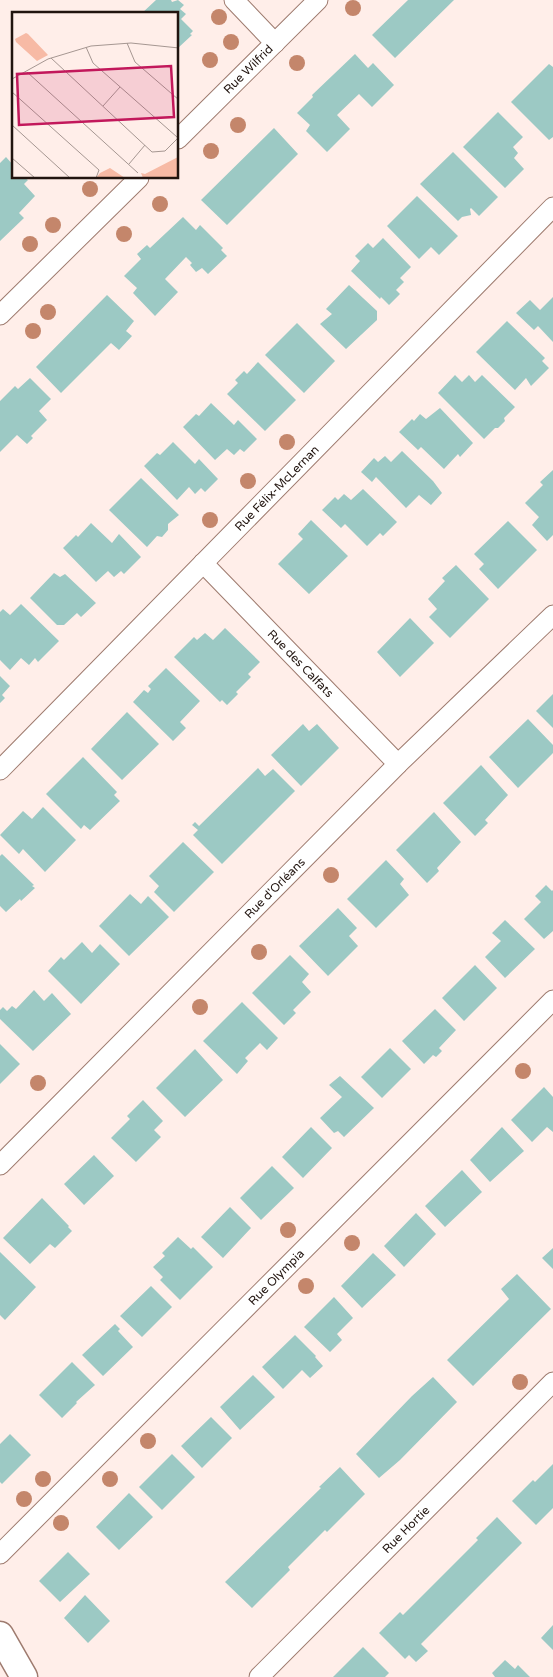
<svg xmlns="http://www.w3.org/2000/svg" width="553" height="1677" font-family="'Varela Round',sans-serif">
  <style>
    .building { fill: #9cc9c4 }
    .lines { fill: none; stroke-linecap: round; stroke-linejoin: round }
    .street-casing { stroke: #9e7b6f; stroke-width: 21 }
    .secondary-casing { stroke: #9e7b6f; stroke-width: 29 }
    .street { stroke: #fff; stroke-width: 19 }
    .secondary { stroke: #fff; stroke-width: 26 }
    .tree { fill: #c4866b }
    .labels { text-anchor: middle; stroke-width: 4; stroke-linejoin: round; paint-order: stroke }
    .street-label { font-size: 12px; fill: #21140f; stroke: #fff }
    .inset-road { fill: none; stroke: #a69792; stroke-width: 1 }
    .view { fill: #c2185b; fill-opacity: 0.15; stroke: #c2185b; stroke-width: 2.5 }
    .inset-edge { fill: none; stroke: #21140f; stroke-width: 2.5 }
  </style>
  <rect width="100%" height="100%" fill="#ffeee9"/>
  <path class="building" d="M156,0H171L172,2L178,0L184,5L180,9L186,14L181,19L193,31L190,34L192,35L178,48V14H141Z
    M408,0H454L395,58L372,35Z
    M355,54L368,68L373,63L394,85L372,107L359,94L337,115L350,129L327,152L306,131L310,125L297,113L313,97L312,95Z
    M549,64L553,67V137L549,140L511,102Z
    M498,112L523,137L513,147L518,153L514,158L524,169L505,188L463,147Z
    M274,128L298,154L227,225L201,200Z
    M453,152L498,197L479,216L471,208L470,209L471,215L462,217L458,221L420,184Z
    M6,157L14,166V178H25L28,180L24,184L35,196L19,213L24,218L0,241V163Z
    M417,196L458,236L439,255L431,247L419,259L387,226Z
    M183,217L196,230L200,225L223,248L221,250L227,256L208,274L202,268L196,272L190,265L192,263L186,257L165,279L178,292L155,316L133,293L137,288L124,276L141,259L137,254L147,245L150,248Z
    M383,238L411,267L400,278L404,282L396,290L400,294L389,305L381,297L380,299L351,271L360,261L355,256L368,243L373,248Z
    M349,285L377,311V320L346,349L320,324L332,314L326,309Z
    M107,295L134,321L126,331L132,336L119,350L111,343L61,393L36,367Z
    M553,297V342L538,326L534,330L516,313L530,300L540,310Z
    M507,321L545,358L542,361L549,368L531,386L526,378L515,390L476,352Z
    M297,323L335,361L304,393L265,355Z
    M258,362L296,400L265,431L227,394L238,383L235,380L244,371L247,374Z
    M455,375L462,382L469,375L475,382L482,375L515,407L504,418L505,421L498,428H495L484,439L438,393Z
    M30,378L51,399L39,411L47,420L31,436L33,438L27,444L17,435L0,452V401L15,386L18,389Z
    M211,403L234,425L238,420L257,439L244,452L240,449L234,455L227,449L215,460L183,427L196,414L199,416Z
    M440,408L473,443L460,457L458,454L444,469L421,447L418,450L399,432L412,419L414,421L420,414L426,419Z
    M173,442L195,464L199,459L218,479L205,492L201,488L195,494L189,487L177,500L144,466L157,453L160,455Z
    M402,451L433,481L442,493L431,505L419,495L406,508L376,477L372,482L361,472L374,458L378,462L385,456L391,462Z
    M553,470V535L547,541L532,525L539,517L525,503L543,485L540,482Z
    M141,478L179,515L168,524V530L162,537L157,536L147,547L109,510Z
    M363,489L397,522L383,536L380,533L367,546L345,524L341,528L322,510L335,497L338,500L344,494L351,500Z
    M311,520L348,556L309,594L278,564L303,539L298,534Z
    M508,521L537,550L498,589L479,569L484,564L474,554Z
    M91,523L112,543L119,534L141,557L124,574L121,571L114,577L108,571L96,582L63,548L76,535L78,537Z
    M456,565L489,599L450,638L429,617L437,609L428,599L445,581L442,578Z
    M54,573L60,577L65,574L96,603L81,617L77,613L64,625H57L30,598Z
    M21,604L59,641L38,662L35,658L29,665L21,658L10,670L0,660V612L3,609L10,615Z
    M410,618L434,643L400,677L377,652Z
    M225,628L260,662L248,674L251,677L236,692L238,694L227,705L222,700L220,702L174,657L194,637L197,640L205,633L213,640Z
    M166,668L200,701L180,722L186,728L173,741L133,702L144,690L148,693L151,689L148,686Z
    M0,676L10,686L2,695L5,698L0,703Z
    M553,694V728L536,711Z
    M127,712L159,744L122,780L91,749Z
    M528,719L553,745V753L518,788L489,757Z
    M303,724L309,731L317,724L339,748L301,786L271,755Z
    M83,757L117,792L114,795L120,801L90,830L84,825L81,829L46,794Z
    M481,765L508,795L485,820L488,823L475,836L443,803Z
    M258,768L265,776L273,769L295,791L222,864L193,835L198,830L192,825L195,822L199,826Z
    M43,807L76,840L45,872L23,849L19,854L0,835L23,811L32,819Z
    M434,812L461,842L437,868L439,871L427,883L396,850Z
    M183,842L214,872L174,912L154,892L159,886L149,876Z
    M2,854L34,885L32,886L35,888L21,901L20,899L6,912L0,906V856Z
    M386,860L404,879L400,884L409,895L376,928L347,899Z
    M546,885L552,891L553,890V931L544,939L524,919L541,902L535,896Z
    M130,894L141,904L148,896L169,917L129,956L99,926Z
    M338,908L357,928L349,936L358,946L328,976L299,946Z
    M505,920L535,949L505,978L485,957L501,941L492,933Z
    M82,942L92,953L100,944L120,964L81,1004L48,971L61,957L64,960Z
    M290,955L309,974L302,982L311,992L293,1010L296,1013L284,1025L252,993Z
    M475,965L497,988L464,1021L442,998Z
    M34,990L44,1001L52,993L71,1014L33,1051L0,1019V1010L3,1007L7,1011L12,1006L16,1009Z
    M242,1002L278,1038L267,1050L260,1043L245,1058L248,1061L237,1074L203,1041Z
    M435,1009L456,1030L439,1048L442,1051L436,1057L433,1055L424,1064L402,1041Z
    M0,1044L20,1064L0,1084Z
    M390,1048L411,1069L382,1098L361,1077Z
    M195,1049L223,1080L185,1117L156,1088Z
    M340,1076L374,1108L344,1137L338,1131L334,1133L320,1118L342,1097L329,1085Z
    M544,1087L553,1097V1132L547,1127L532,1142L511,1120Z
    M143,1100L163,1121L154,1130L161,1137L136,1162L111,1138L130,1119L127,1116Z
    M311,1127L332,1148L303,1178L282,1157Z
    M502,1127L524,1151L490,1182L470,1160Z
    M94,1155L114,1176L84,1205L64,1184Z
    M272,1166L294,1188L261,1220L240,1198Z
    M462,1170L482,1192L445,1227L425,1206Z
    M42,1198L69,1226L68,1227L72,1231L55,1248L50,1244L30,1264L3,1238Z
    M230,1207L251,1228L223,1258L201,1237Z
    M416,1213L436,1234L404,1267L384,1246Z
    M178,1237L191,1249L193,1247L213,1267L180,1300L160,1280L163,1277L153,1267L165,1256L162,1253Z
    M553,1248V1269L542,1258Z
    M0,1252L36,1287L5,1320L0,1315Z
    M373,1253L396,1275L362,1308L341,1286Z
    M517,1274L551,1309L473,1386L447,1360L509,1299L501,1289Z
    M151,1286L172,1307L142,1337L120,1316Z
    M334,1297L353,1318L337,1334L342,1340L330,1352L304,1327Z
    M115,1324L120,1329L118,1331L133,1347L103,1376L82,1355Z
    M295,1335L316,1356L315,1357L323,1366L310,1378L302,1370L283,1389L262,1367Z
    M72,1362L95,1385L76,1402L77,1403L62,1418L39,1395Z
    M253,1375L275,1397L240,1430L220,1407Z
    M433,1377L457,1402L400,1460L379,1478L356,1454L412,1396Z
    M211,1417L232,1438L202,1468L181,1446Z
    M10,1434L31,1455L2,1484L0,1482V1444Z
    M172,1454L195,1477L162,1510L139,1487Z
    M553,1464V1508L536,1525L512,1501L533,1480L535,1482Z
    M340,1467L365,1494L327,1532L325,1530L288,1567L290,1570L252,1608L225,1582L321,1488L319,1487Z
    M129,1493L153,1517L119,1550L96,1527Z
    M497,1517L522,1543L421,1644L428,1651L416,1662L409,1655L405,1659L379,1633L400,1612L403,1615L478,1540L476,1538Z
    M68,1552L90,1574L60,1602L39,1581Z
    M85,1595L110,1621L88,1643L64,1618Z
    M553,1625V1650L541,1638Z
    M363,1647L389,1673L385,1677H333Z
    M505,1660L515,1669L518,1665L530,1677H495L492,1673Z"/>
  <g class="lines">
    <defs>
      <g id="street">
        <path d="M234,0L275,43"/>
        <path id="s1" d="M178,139L318,0"/>
        <path d="M0,315L139,178"/>
        <path id="s2" d="M203,563L398,764"/>
        <path id="s3" d="M0,770L553,207"/>
        <path id="s4" d="M0,1165L398,764L553,615"/>
        <path id="s5" d="M0,1554L553,1000"/>
        <path id="s6" d="M259,1677L553,1382"/>
      </g>
      <path id="secondary" d="M0,1635L24,1677"/>
    </defs>
    <use href="#street" class="street-casing"/>
    <use href="#secondary" class="secondary-casing"/>
    <use href="#street" class="street"/>
    <use href="#secondary" class="secondary"/>
  </g>
  <g class="tree">
    <circle cx="353" cy="8" r="8"/>
    <circle cx="219" cy="17" r="8"/>
    <circle cx="231" cy="42" r="8"/>
    <circle cx="210" cy="60" r="8"/>
    <circle cx="297" cy="63" r="8"/>
    <circle cx="238" cy="125" r="8"/>
    <circle cx="211" cy="151" r="8"/>
    <circle cx="90" cy="189" r="8"/>
    <circle cx="160" cy="204" r="8"/>
    <circle cx="53" cy="225" r="8"/>
    <circle cx="124" cy="234" r="8"/>
    <circle cx="30" cy="244" r="8"/>
    <circle cx="48" cy="312" r="8"/>
    <circle cx="33" cy="331" r="8"/>
    <circle cx="287" cy="442" r="8"/>
    <circle cx="248" cy="481" r="8"/>
    <circle cx="210" cy="520" r="8"/>
    <circle cx="331" cy="875" r="8"/>
    <circle cx="259" cy="952" r="8"/>
    <circle cx="200" cy="1007" r="8"/>
    <circle cx="523" cy="1071" r="8"/>
    <circle cx="38" cy="1083" r="8"/>
    <circle cx="288" cy="1230" r="8"/>
    <circle cx="352" cy="1243" r="8"/>
    <circle cx="306" cy="1286" r="8"/>
    <circle cx="520" cy="1382" r="8"/>
    <circle cx="148" cy="1441" r="8"/>
    <circle cx="43" cy="1479" r="8"/>
    <circle cx="110" cy="1479" r="8"/>
    <circle cx="24" cy="1499" r="8"/>
    <circle cx="61" cy="1523" r="8"/>
  </g>
  <g class="labels">
    <g class="street-label">
      <text dy="4" stroke="none"><textPath href="#s1" startOffset="99">Rue Wilfrid</textPath></text>
      <text dy="4" stroke="none"><textPath href="#s3" startOffset="395">Rue Félix-McLernan</textPath></text>
      <text dy="4" stroke="none"><textPath href="#s2" startOffset="140">Rue des Calfats</textPath></text>
      <text dy="4" stroke="none"><textPath href="#s4" startOffset="390">Rue d'Orléans</textPath></text>
      <text dy="4" stroke="none"><textPath href="#s5" startOffset="391">Rue Olympia</textPath></text>
      <text dy="4" stroke="none"><textPath href="#s6" startOffset="208">Rue Hortie</textPath></text>
    </g>
  </g>
  <g transform="translate(12 12)">
    <rect width="166" height="166" fill="#ffeee9"/>
    <path d="M14,21L16,22L36,43L25,49L4,30L3,27ZM166,145V166H131L129,161L133,162ZM98,156L113,166H84L88,161Z" fill="#f7baa5"/>
    <path class="inset-road" d="M115,31L123,50L167,88M74,35L81,51L165,125M39,46L140,140L153,139L166,126M15,60L126,161M0,67L36,47L79,34L119,31L167,36M0,80L87,158L84,166M91,94L108,75M0,113L58,166M0,146L23,166M117,152L133,133"/>
    <path class="view" d="M159,54L162,105L7,113L5,62Z"/>
    <rect width="166" height="166" class="inset-edge"/>
  </g>
</svg>
